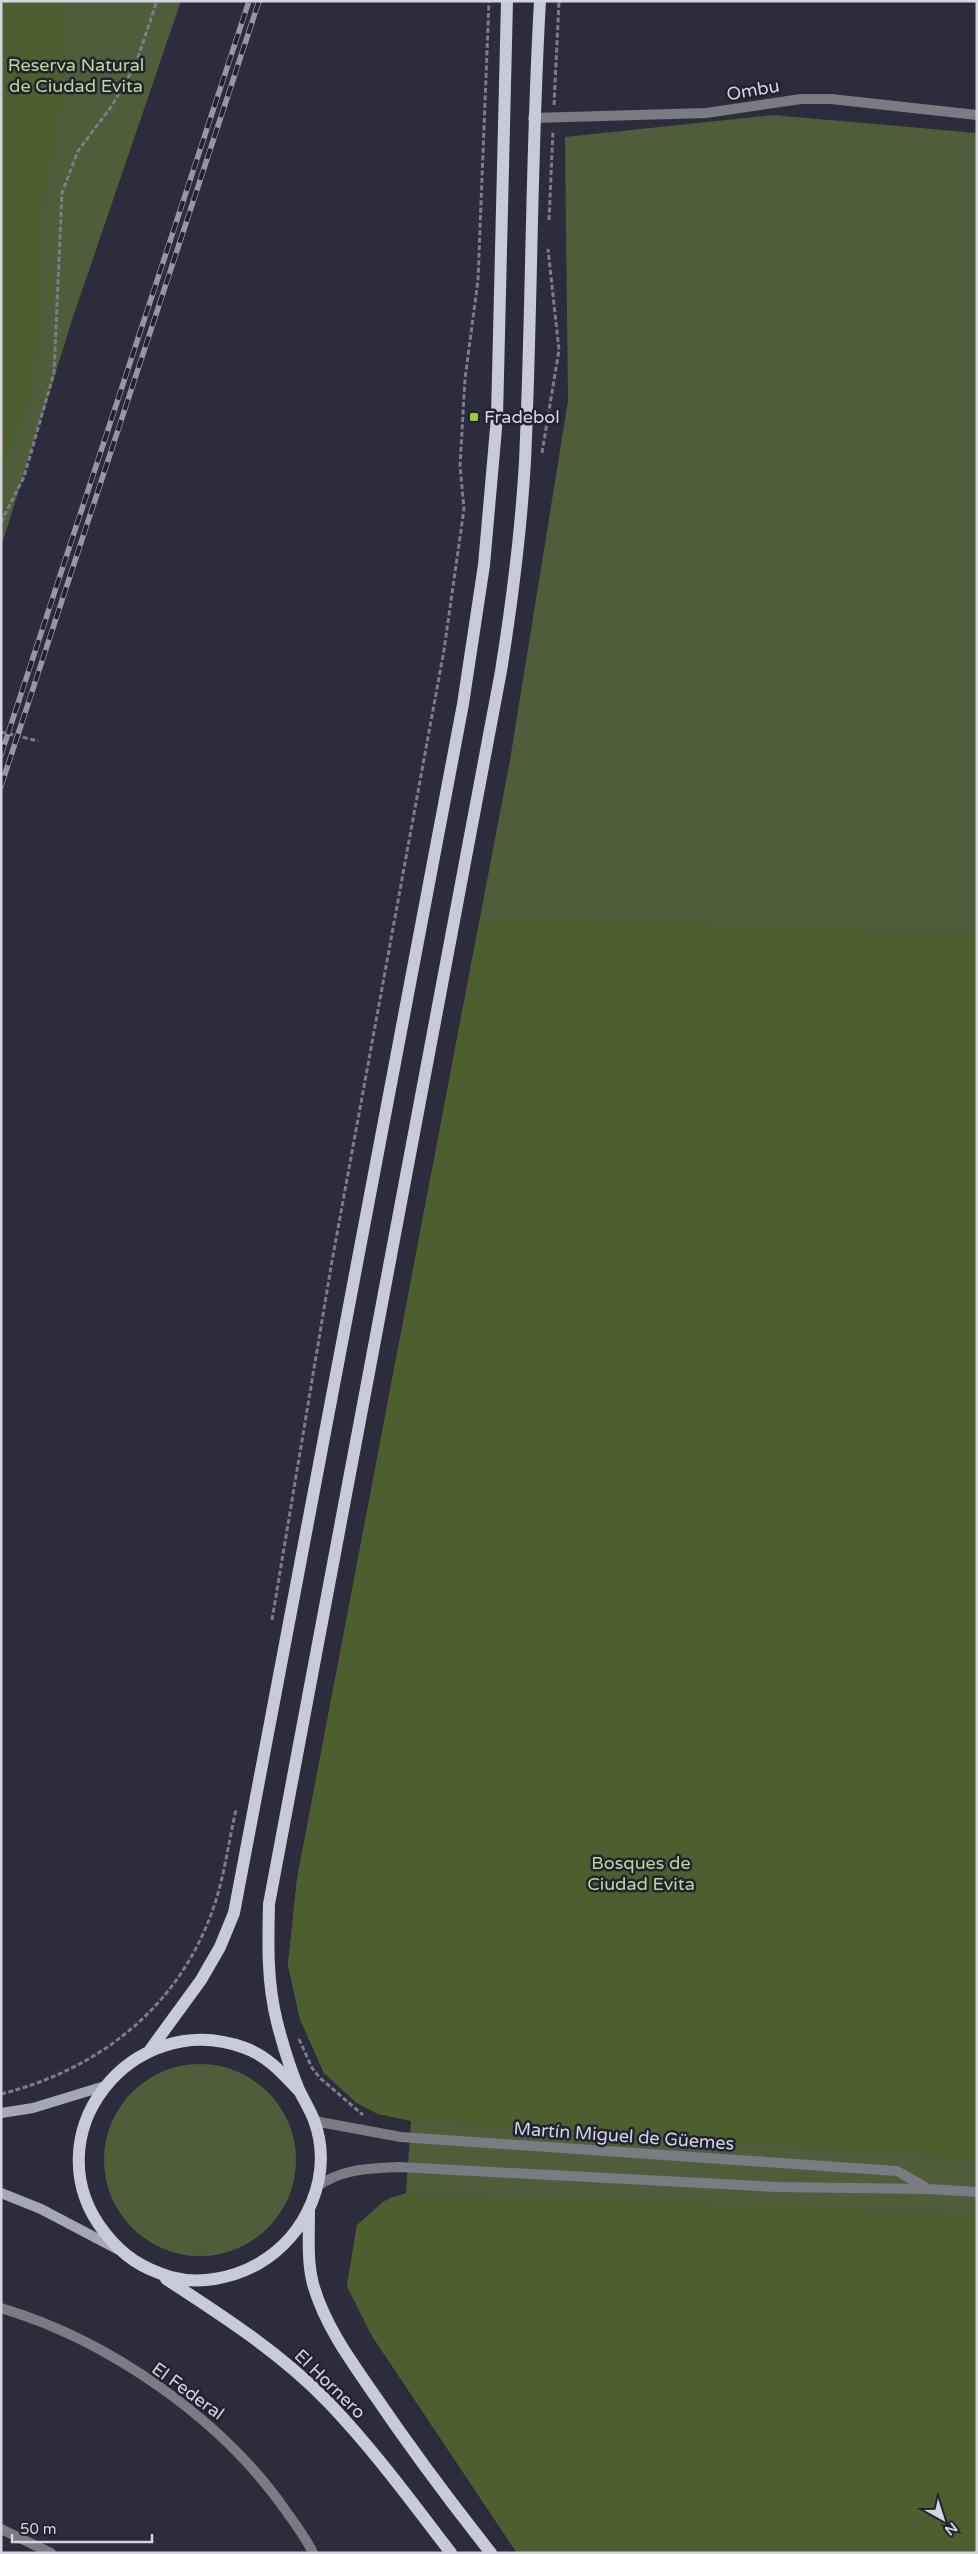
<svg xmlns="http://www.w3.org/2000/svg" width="978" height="2554" font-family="'Varela Round',sans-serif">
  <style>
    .green { fill: #4f5d3a }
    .forest { fill: #4d5f2e }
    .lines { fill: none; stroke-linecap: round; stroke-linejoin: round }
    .path { stroke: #7c7d8b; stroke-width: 3; stroke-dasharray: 5 2.5; stroke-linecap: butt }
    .street { stroke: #7b7b84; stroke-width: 10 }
    .secondary { stroke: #a6a7b5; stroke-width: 10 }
    .primary { stroke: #c8c9db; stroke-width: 12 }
    .rail-casing { stroke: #9697a4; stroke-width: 5.5 }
    .rail { stroke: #222232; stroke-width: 4; stroke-dasharray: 11; stroke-linecap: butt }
    .poi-dot { fill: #9acb34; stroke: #222232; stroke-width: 2 }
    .labels { text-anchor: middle; stroke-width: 5; stroke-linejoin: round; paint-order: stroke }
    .park-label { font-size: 18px; fill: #bcdb8e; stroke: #222232 }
    .street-label { font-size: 18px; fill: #d4d5e0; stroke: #222232 }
    .poi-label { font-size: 18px; fill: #d4d5e0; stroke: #222232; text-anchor: start }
  </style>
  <rect width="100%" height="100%" fill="#2c2c3c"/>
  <path class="green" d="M1,1H181L72,320L1,547Z
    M773,115L977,133V2553H517L372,2336L347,2286L357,2225L384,2201L406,2193L411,2121L378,2114L357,2103L324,2073L300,2019L288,1965L297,1879L510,760L568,401L565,137Z
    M104 2160a96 96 0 1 1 192 0a96 96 0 1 1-192 0Z"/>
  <path class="forest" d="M1,1H61L64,9L61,102L42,211L43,313L27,409L1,467Z
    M480,918L977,933V2159L411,2120L378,2114L357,2103L324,2073L300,2019L288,1965L297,1879Z
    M406,2194L977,2214V2553H517L372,2336L347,2286L357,2225L390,2198Z"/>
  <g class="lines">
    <path class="path" d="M554,105L559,1
      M549,220L553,131
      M542,453L559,350L548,249
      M1,522L24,477L54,373L62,193L78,151L111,107L135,66L157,1
      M1,732L38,741
      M272,1620L332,1261L444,650L464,509L460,466L465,379L478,280L489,1
      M299,2039L312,2068L320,2078L363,2115
      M1,2094C104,2068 184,2002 216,1900C225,1871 229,1840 236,1810"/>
    <path class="street" d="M533,118L706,113L801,99H831L977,115
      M314,2121L401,2137L897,2171L927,2188
      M316,2187C343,2168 367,2169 399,2167L776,2187L928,2189L977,2192
      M1,2308C109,2340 222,2419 286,2511C296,2525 306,2538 313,2553
      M1,2529L51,2553"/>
    <path class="secondary" d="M1,2113L33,2108L105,2086
      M1,2193L41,2209L117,2249"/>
    <path class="primary" d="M150,2050L201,1980L220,1947L234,1913L463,704L484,565L497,417L507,1
      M300,2092C284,2075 268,2056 245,2048C131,2006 29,2137 105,2233C123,2256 143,2269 171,2277C200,2285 233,2278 258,2264C307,2236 334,2175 314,2120C310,2110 304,2100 299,2090C290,2068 283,2046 277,2022C267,1983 268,1944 269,1904L501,671C512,602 521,532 525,461C532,308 531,155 540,1
      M309,2211C309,2235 307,2261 313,2284C324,2323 348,2357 371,2390C409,2446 449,2500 491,2553
      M166,2279C223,2316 282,2354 329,2403C373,2449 412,2502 451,2553"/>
    <defs>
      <path id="rail" d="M1,755L249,1
        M1,786L259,1"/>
    </defs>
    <use href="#rail" class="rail-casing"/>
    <use href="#rail" class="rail"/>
  </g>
  <rect class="poi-dot" x="469" y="412" width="10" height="10" rx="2.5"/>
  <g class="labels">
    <g class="park-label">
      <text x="76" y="71">Reserva Natural<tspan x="76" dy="21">de Ciudad Evita</tspan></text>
      <text x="641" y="1869">Bosques de<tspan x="641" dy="21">Ciudad Evita</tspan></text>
    </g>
    <g class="street-label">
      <text transform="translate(753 90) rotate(-10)" y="6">Ombu</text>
      <text transform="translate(624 2136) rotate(4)" y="6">Martín Miguel de Güemes</text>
      <text transform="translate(330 2384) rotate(44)" y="6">El Hornero</text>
      <text transform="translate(188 2391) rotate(36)" y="6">El Federal</text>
    </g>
    <g class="poi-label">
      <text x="484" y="423">Fradebol</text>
    </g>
  </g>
  <rect width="978" height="2554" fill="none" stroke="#d4d5e0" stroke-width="5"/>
  <g transform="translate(943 2519) rotate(141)" stroke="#222232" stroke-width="4" paint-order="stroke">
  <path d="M0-4L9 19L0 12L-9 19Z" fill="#d4d5e0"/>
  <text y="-8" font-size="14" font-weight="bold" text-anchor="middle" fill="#d4d5e0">N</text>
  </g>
  <path d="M12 2534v8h140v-8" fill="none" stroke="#d4d5e0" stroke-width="2.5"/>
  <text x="20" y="2534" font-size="15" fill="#d4d5e0" stroke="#222232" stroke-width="4" paint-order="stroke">50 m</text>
</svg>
